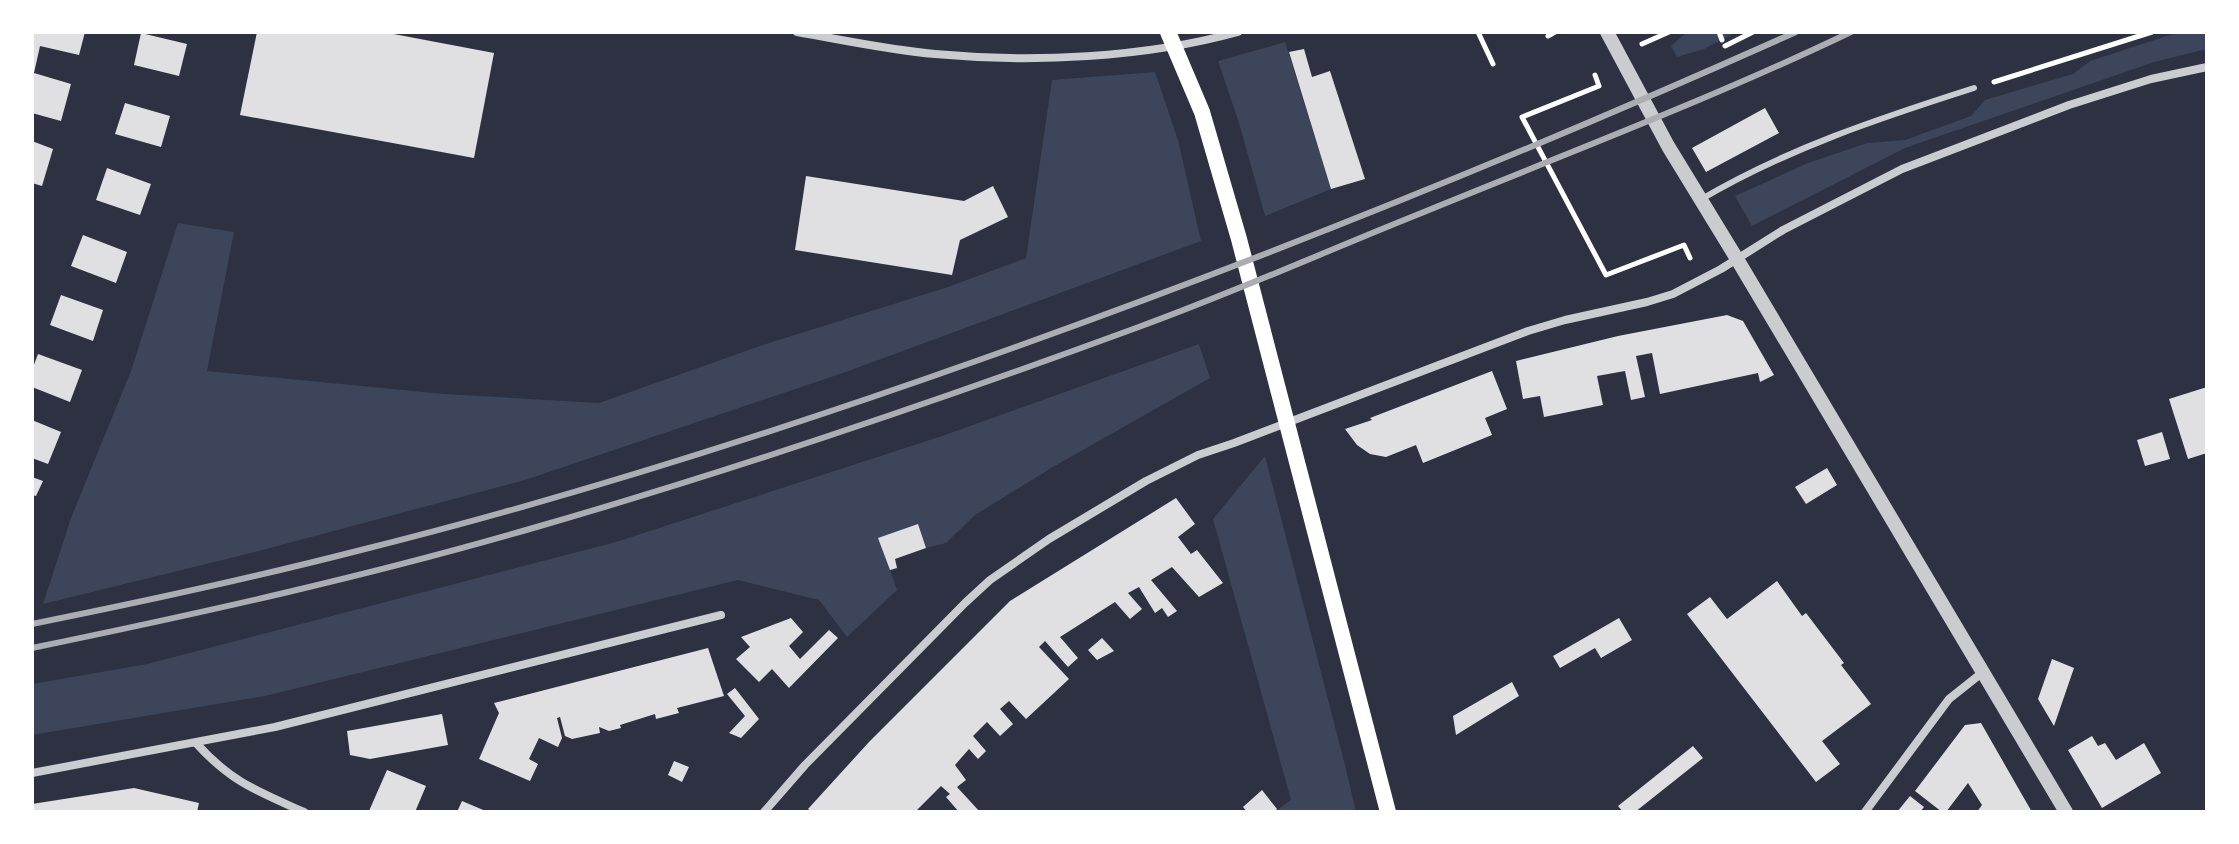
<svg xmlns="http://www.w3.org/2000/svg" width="2239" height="844" font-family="'PT Sans',sans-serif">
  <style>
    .green { fill: #3c4559 }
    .building { fill: #e0e0e3 }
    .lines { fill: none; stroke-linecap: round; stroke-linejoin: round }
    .path { stroke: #fff; stroke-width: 5 }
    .service { stroke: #caccd0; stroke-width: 6 }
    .minor { stroke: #caccd0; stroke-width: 8 }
    .tertiary { stroke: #caccd0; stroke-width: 14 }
    .secondary { stroke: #fff; stroke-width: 16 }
    .rail { stroke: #abadb3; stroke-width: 6 }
  </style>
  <rect width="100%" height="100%" fill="#2d3142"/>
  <path class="green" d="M1687,32H1737L1704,49L1677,57L1671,46Z
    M2179,32H2207V49L2154,62L1905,148L1752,226L1735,196L1808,163L1867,143L1905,140L1971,116L1985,100L2073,74L2090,61Z
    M1285,42L1331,189L1265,216L1239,123L1218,61Z
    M1155,72L1178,140L1201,241L843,373L525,480L247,554L43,604L71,518L131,371L178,223L234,232L207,371L444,394L599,403L760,346L948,287L1026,258L1052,80Z
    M1199,344L1210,378L1053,467L975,515L946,543L926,548L917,525L879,538L897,590L847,637L819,600L738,580L265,696L32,735V684L147,664L616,542L942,436Z
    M1265,456L1345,765L1356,812H1274L1291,800L1213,519Z"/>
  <path class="building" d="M32,32H85L79,55L40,46L34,73L71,84L61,121L32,113Z
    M257,32H383L494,53L474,158L240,115Z
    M141,33L187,44L179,76L134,65Z
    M1304,49L1312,77L1330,71L1365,179L1331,189L1289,52Z
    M125,103L170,116L161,147L115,134Z
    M1765,108L1779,133L1706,172L1692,148Z
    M32,141L53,149L42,186L32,183Z
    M107,168L151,184L140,215L96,200Z
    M806,176L964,201L993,186L1008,217L960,240L952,275L795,250Z
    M83,235L127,252L116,283L71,266Z
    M61,295L103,310L93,341L50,325Z
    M1727,315L1743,321L1774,375L1760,382L1758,373L1660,394L1652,353L1636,356L1645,397L1631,400L1625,371L1597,376L1603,405L1544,417L1540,396L1523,399L1516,361L1618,336Z
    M38,354L82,370L70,402L32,387V370Z
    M1492,371L1507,409L1485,418L1492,435L1423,463L1416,445L1386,457L1370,454L1357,445L1345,429L1372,420L1370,418Z
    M2207,387V453L2188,459L2169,399Z
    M32,420L61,432L48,464L32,458Z
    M2162,432L2170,459L2145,466L2137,440Z
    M1827,468L1837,485L1806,504L1795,487Z
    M32,477L43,481L36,496L32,495Z
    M1176,498L1195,524L1178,537L1191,554L1197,550L1223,583L1199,597L1172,567L1151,580L1177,611L1168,617L1162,608L1155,613L1139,587L1128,593L1142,609L1130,619L1115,602L1060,637L1078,658L1068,667L1045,641L1039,647L1069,679L1026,719L1009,701L1000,709L1013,724L1000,736L987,722L973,736L986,751L978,759L969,749L955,765L966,780L957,787L980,812H959L946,797L950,794L941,786L915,812H812L808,809L869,742L1010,601Z
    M918,524L926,548L895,559L897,568L890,570L878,538Z
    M1777,581L1802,616L1806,613L1844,663L1841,665L1871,704L1822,741L1840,764L1816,782L1687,614L1710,597L1727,619Z
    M791,618L803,632L789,646L800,659L829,630L838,638L789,688L772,669L759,682L736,659L750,647L741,637Z
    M1619,618L1632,640L1601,658L1595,648L1560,668L1553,656Z
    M1102,638L1114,651L1097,660L1088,650Z
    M708,648L724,696L677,708L679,713L656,719L655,714L620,725L621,728L609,731L599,727L600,733L572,739L565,736L560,717L557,718L562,738L558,747L539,738L529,759L538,764L530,781L479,759L499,713L494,703Z
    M2052,659L2074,668L2054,726L2038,699Z
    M1512,682L1519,696L1456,735L1453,716Z
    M735,688L759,719L741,738L729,733L745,716L727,694Z
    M442,714L448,745L370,759L350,755L347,731Z
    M1981,723L2021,793L2032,812H1977L1982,805L1968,783L1946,812H1942L1915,791L1965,725Z
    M2092,736L2098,746L2105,743L2116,760L2144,743L2161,773L2102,808L2068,750Z
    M1693,746L1703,758L1635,812H1623L1618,806Z
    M674,761L689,767L682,782L668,775Z
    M387,770L426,786L415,812L369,811Z
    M134,788L199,803L197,812H32V804Z
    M1262,790L1277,809L1274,812H1247L1243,807Z
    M1910,796L1924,807L1920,812H1897Z
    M462,801L488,812H457Z"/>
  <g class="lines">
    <path class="path" d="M1478,32L1493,64
      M1719,32L1722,40
      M1548,36L1555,32
      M1642,44L1669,32
      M1725,46L1753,32
      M1595,75L1599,86L1522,117L1606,275L1684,245L1690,258
      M1994,82L2152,32"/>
    <path class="service" d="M1700,200C1786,149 1880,118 1974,88"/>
    <path class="minor" d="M797,32C843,40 889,50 935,54C1032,63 1144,58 1238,32
      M196,743C231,782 257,791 304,812
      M32,773L275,727L721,615
      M764,812L805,765L965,603L990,580L1049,539L1146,481L1198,455L1234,443L1528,331L1565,320L1647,302L1673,294L1721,269L1783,230L1902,169L2069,105L2151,79L2207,67
      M1865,812L1949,699L1983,672"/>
    <path class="tertiary" d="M1607,32L1668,146L1737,259L2066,812"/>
    <path class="secondary" d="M1168,32L1202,112L1239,239L1388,812"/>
    <path class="rail" d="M32,624C142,602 252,578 361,550C570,498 776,432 979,360C1256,262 1528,152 1796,32
      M32,648C202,613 373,575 540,526C741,468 940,400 1136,328C1230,294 1322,253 1414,216C1560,156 1709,100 1851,32"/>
  </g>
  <rect width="2239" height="844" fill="none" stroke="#ffffff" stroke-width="68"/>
</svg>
